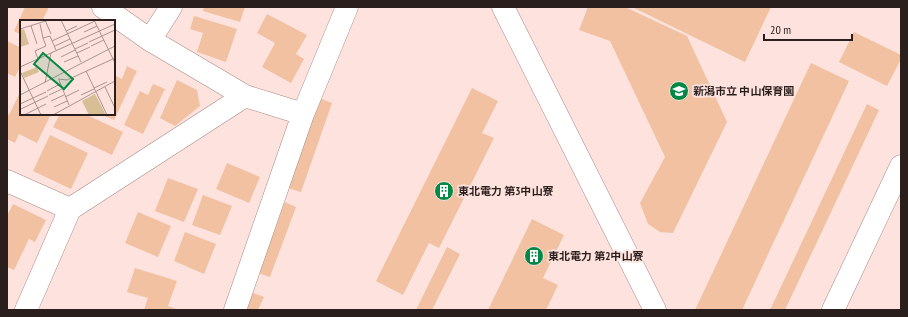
<svg xmlns="http://www.w3.org/2000/svg" width="908" height="317" font-family="'PT Sans Narrow','Noto Sans JP',sans-serif">
  <style>
    .building { fill: #f1c1a2 }
    .lines { fill: none; stroke-linecap: round; stroke-linejoin: round }
    .minor-casing { stroke: #a98b85; stroke-width: 23 }
    .tertiary-casing { stroke: #a98b85; stroke-width: 23 }
    .minor { stroke: #fff; stroke-width: 22 }
    .tertiary { stroke: #fff; stroke-width: 22 }
    .labels { text-anchor: middle; stroke-width: 3.5; stroke-linejoin: round; paint-order: stroke }
    .poi-label { font-size: 11px; font-weight: bold; fill: #2b1f1d; stroke: #fde2dd; text-anchor: start }
    .inset-road { fill: none; stroke: #a99490; stroke-width: 1 }
    .view { fill: #038945; fill-opacity: 0.15; stroke: #038945; stroke-width: 2 }
    .inset-edge { fill: none; stroke: #2b1f1d; stroke-width: 2 }
  </style>
  <rect width="100%" height="100%" fill="#fde2dd"/>
  <path class="building" d="M25,7H49L42,21H21V35L14,31Z
    M204,7H245L240,22L203,11Z
    M588,7H625L687,36L727,122L673,233L660,232L648,224L640,203L665,157L610,41L579,30Z
    M632,7H771L745,62Z
    M267,14L307,35L296,54L304,59L291,83L262,67L275,43L257,33Z
    M194,16L237,29L226,62L197,52L203,33L190,29Z
    M854,32L901,55V59L887,86L839,62Z
    M7,41L21,48V65L15,77L7,73Z
    M811,63L849,81L742,310H695Z
    M127,66L137,71L114,120L100,114H114V75L122,79Z
    M177,80L197,90L200,106L175,126L160,118Z
    M153,84L165,89L143,134L124,125L140,91L148,95Z
    M472,88L498,101L482,133L494,138L439,248L429,243L403,295L376,281Z
    M21,90V114H51L37,143L19,134L15,143L7,139V113L9,115Z
    M319,98L332,103L301,192L288,188Z
    M867,104L879,110L785,310H770Z
    M60,114H85L123,132L112,155L53,127Z
    M50,135L88,153L71,189L33,171Z
    M227,163L260,177L249,203L216,189Z
    M168,178L198,189L184,222L155,211Z
    M203,195L232,206L220,235L192,225Z
    M285,202L296,207L270,277L258,273Z
    M13,204L46,220L35,242L29,239L14,270L7,267V216Z
    M138,212L171,226L158,257L125,243Z
    M532,219L564,235L543,278L558,285L546,310H488Z
    M185,232L216,244L204,274L174,261Z
    M447,247L460,254L432,310H416Z
    M135,268L177,281L168,306L179,310H144L148,298L127,292Z
    M253,293L264,297L258,310H246Z"/>
  <g class="lines">
    <defs>
      <path id="minor" d="M103,7L150,40L245,96L303,114
        M503,7L655,310
        M150,40L171,7
        M7,181L70,209
        M26,310L70,209L245,96
        M235,310L303,114L347,7"/>
      <path id="tertiary" d="M833,310L901,166"/>
    </defs>
    <use href="#minor" class="minor-casing"/>
    <use href="#tertiary" class="tertiary-casing"/>
    <use href="#minor" class="minor"/>
    <use href="#tertiary" class="tertiary"/>
  </g>
  <defs>
    <symbol id="school-disc" viewBox="-11 -11 22 22"><circle r="9.5" fill="#038945" stroke="#fde2dd"/><path d="M0-5L7-2L0 1L-7-2ZM-4 1L0 2.5L4 1V4Q0 6-4 4Z" fill="#fff"/></symbol>
    <symbol id="building-disc" viewBox="-11 -11 22 22"><circle r="9.5" fill="#038945" stroke="#fde2dd"/><path d="M-4-6H4V6H1V3H-1V6H-4ZM-2.5-4.3h1.7v1.8h-1.7ZM.8-4.3h1.7v1.8H.8ZM-2.5-1h1.7V.8h-1.7ZM.8-1h1.7V.8H.8Z" fill="#fff"/></symbol>
  </defs>
  <g fill-rule="evenodd">
    <use href="#school-disc" x="668" y="80" width="22" height="22"/>
    <use href="#building-disc" x="433" y="180" width="22" height="22"/>
    <use href="#building-disc" x="523" y="245" width="22" height="22"/>
  </g>
  <g class="labels">
    <g class="poi-label">
      <text x="693" y="95">新潟市立 中山保育園</text>
      <text x="458" y="195">東北電力 第3中山寮</text>
      <text x="548" y="260">東北電力 第2中山寮</text>
    </g>
  </g>
  <g transform="translate(20 20)">
    <rect width="95" height="95" fill="#fde2dd"/>
    <path d="M4,9L9,24L0,27V10ZM17,47L19,52L4,58L2,53ZM75,74L86,95H69L62,81Z" fill="#d7be95"/>
    <path class="inset-road" d="M25,0L31,14M41,0L61,42M74,0L95,43M20,4L23,18M11,6L17,24M0,9L29,0M46,11L57,6M64,12L77,6M82,16L95,10M32,21L75,1M69,22L82,16M35,26L50,19M71,26L84,20M55,29L68,23M57,33L70,27M41,37L55,30M18,39L15,31L26,26L23,18L30,16L36,30M44,42L58,36M0,47L95,4M0,51L21,95M66,51L87,95M38,59L47,60L95,38M39,60L49,85M25,63L31,33M85,67L95,88M74,68L87,62M27,71L40,64M0,75L95,26M29,75L42,69M61,75L74,69M45,77L59,70M13,78L26,72M31,81L44,75M0,84L13,78M34,87L47,81M1,89L28,76M4,95L26,84M33,95L95,61"/>
    <path class="view" d="M23,33L53,59L44,69L14,44Z"/>
    <rect width="95" height="95" class="inset-edge"/>
  </g>
  <rect width="908" height="317" fill="none" stroke="#2b1f1d" stroke-width="16"/>
  <path d="M764 34v6h88v-6" fill="none" stroke="#2b1f1d" stroke-width="2"/>
  <text x="770" y="34" font-size="12" fill="#2b1f1d" stroke="#fde2dd" stroke-width="3" paint-order="stroke">20 m</text>
</svg>
